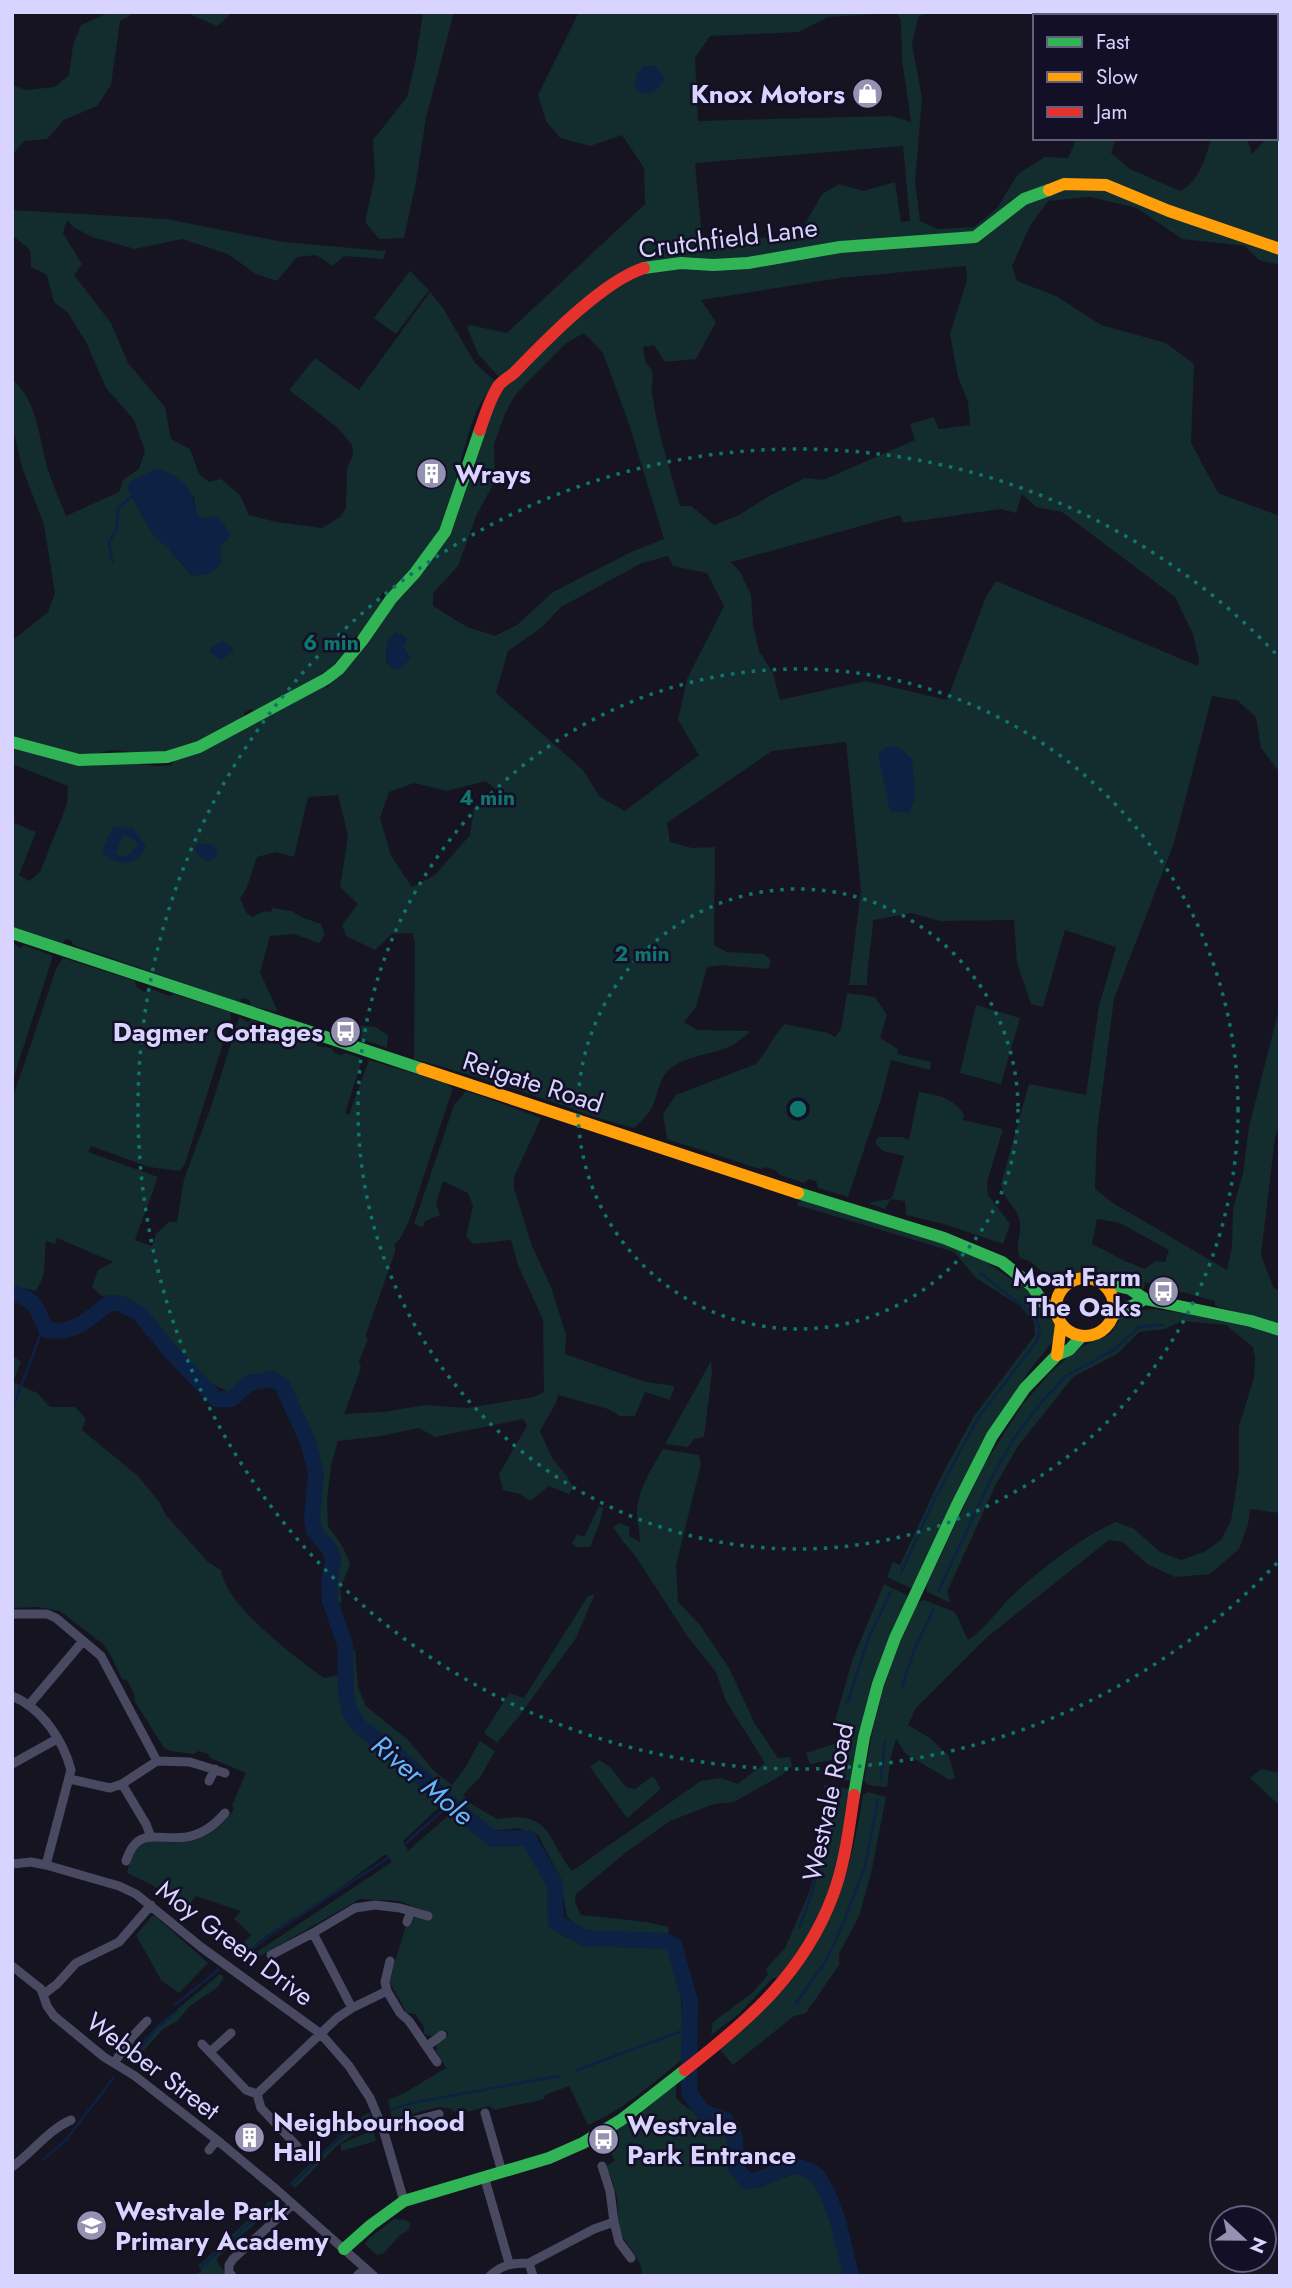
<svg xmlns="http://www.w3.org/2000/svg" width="1292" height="2288" font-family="Jost,sans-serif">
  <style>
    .green { fill: #132c2d; fill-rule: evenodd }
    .water { fill: #0d2144; fill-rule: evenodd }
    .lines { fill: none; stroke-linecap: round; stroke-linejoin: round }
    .stream { stroke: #0d2144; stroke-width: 2.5 }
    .river { stroke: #0d2144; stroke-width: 16 }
    .street { stroke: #4a4962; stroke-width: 9 }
    .fast { stroke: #30b455; stroke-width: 12 }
    .slow { stroke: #ff9f0a; stroke-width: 12 }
    .jam { stroke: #e5322d; stroke-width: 12 }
    .ring { fill: none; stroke: #0f766e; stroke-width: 3.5; stroke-dasharray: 3.5 7 }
    .labels { text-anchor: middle; stroke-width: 5; stroke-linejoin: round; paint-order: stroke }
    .poi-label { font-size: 26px; font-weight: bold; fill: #d9d4ff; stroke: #130f26; text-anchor: start }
    .street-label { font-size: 26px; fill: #d9d4ff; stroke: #130f26 }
    .water-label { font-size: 28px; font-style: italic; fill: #62b6ff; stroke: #130f26 }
    .centre { fill: #0f766e; stroke: #130f26; stroke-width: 3.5 }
    .ring-label { font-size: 21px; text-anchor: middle; font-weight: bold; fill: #0f766e; stroke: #130f26; stroke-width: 5; stroke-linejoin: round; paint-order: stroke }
  </style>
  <rect width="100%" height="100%" fill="#161421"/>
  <path class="green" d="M110,12H136L120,21L111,85L97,106L64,120L47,139L24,141L12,155V85L26,90L55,87L69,75L73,45L81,25Z
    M185,12H229V16L217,26Z
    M423,12H454L426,118L416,182L404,238L379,239L365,222L375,176L373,140L407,97L416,59Z
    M579,12H930L918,17L912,44L922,98L915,182L920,221L938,229L974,227L997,208L1018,174L1045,157L1068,158L1077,138H1116L1111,153L1130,169L1180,191C1199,182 1206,157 1211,138H1247L1252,154L1267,138H1276V127L1280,120V265L1259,260L1245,246L1182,239L1137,208L1090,197L1048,201L1030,226L1012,266L1017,281L1056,296L1101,325L1166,343L1194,364L1191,443L1218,493L1280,516V773L1261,748L1256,717L1237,700L1212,696L1174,843L1114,999L1097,1132L1095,1189L1113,1203L1227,1270L1232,1247L1233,1209L1243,1173L1249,1127L1280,1005V1121L1275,1138L1261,1255L1273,1287L1280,1292V1324L1215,1306V1301L1145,1282L1144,1289L1085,1273L1058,1278L1046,1275L1031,1262L1020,1258C1014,1245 1023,1233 1019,1219C1016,1206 1004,1201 1001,1184L1029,1084L1086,1095L1099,1006L1116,947L1065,930L1043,1007L1031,1004L1017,963L1014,920L940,921L911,913L873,920C872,942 867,963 867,985H849L861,891L846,742L772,751L667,823L670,842L692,848L715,847L714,945L727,952L764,954L771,961L768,969L722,965L707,967L696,1007L684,1022L697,1030L750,1031C724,1059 697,1049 671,1068C659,1077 658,1095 652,1107C649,1115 640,1122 634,1128C604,1121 576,1110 547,1100C503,1085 459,1071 414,1059L415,942L412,933L392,934L375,950L346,936L342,925L358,904L340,887L348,836L338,795L308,797L294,857L276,852L257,857C252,869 248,891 240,898L246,912L252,917L265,911L271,912L272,908L292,911L301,917L321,924L325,935L319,943L294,934L270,936L260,972L278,1012L251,1006L249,1000L242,998L239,1002L73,945L72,941L66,939L63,943L12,927V822L36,832L19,875L29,881L40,872L67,804L68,786L12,764V745L90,766L120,762L156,766L172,765L174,761L324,684L327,688L366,647L394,603L436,552L491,409L506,385L478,354L467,327L470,325L507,333L645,204L644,168L622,135L590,146L560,138L546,121L538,95ZM897,13L901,20L902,59L911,122L891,116L698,121L695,58L710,36L798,32L828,17ZM903,146L910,221L901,222L895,182L863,191L839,184L822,194L797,238H702L695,163ZM966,266L967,280L950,334L958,377L968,402L970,425L939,429L934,417L910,424L915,440L823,480L805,478L769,496L739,515L714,525L691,506H680C670,469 657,431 652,393C650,381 658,373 646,364L643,347L654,345L665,362L696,359L716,322L701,300L840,278ZM584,333L603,353L630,427L664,539L629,553L553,592L517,625L495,636L467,627L433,606V593L458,566L477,514L495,481L494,444L505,414L515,395L566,343ZM1022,494L1036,507L1062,512L1175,597L1193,634L1199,660L1198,666L996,581L986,597L947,700L866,681L780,700L773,673L759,651L753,625L751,595L740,572L731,562L900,515L903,523L1001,509L1016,513ZM668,556L673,566L707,573L724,606L687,679L678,720L699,755L625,811L600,797L583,770L496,693L508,651L541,628L561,607L642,563ZM389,638L403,647L411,658L387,664L386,653ZM486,781L500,793L474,808L470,835L434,876L412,887L391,856L380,818L389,792L414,783L447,791ZM1097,1219L1120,1223L1169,1250L1165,1262L1156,1261L1145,1269L1125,1261L1092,1244Z
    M1027,12H1170L1169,16H1085Z
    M1244,12H1280V82L1276,80V16H1243Z
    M12,210L167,219L283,242L386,251L383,259L344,256L333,266L316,255L297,257L277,281L256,274L228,254L182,239L135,249L92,237L73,227L67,220L63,233L82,264L74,275L111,323L128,363L165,407L171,439L190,449L199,474L209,482L221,479L240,495L249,515L276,522L322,528L340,517L346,508L347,468L353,455L352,445L339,429L289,390L315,358L359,390L430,292L443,308L475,363L495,381C491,389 486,394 482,401C472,416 462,458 456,478L459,482L445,525L429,549L389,593L384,592L380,597L383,601L362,635H357L353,639L354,644L339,663L321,674L319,679L256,712L251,709L244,713V716L201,743L158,755L112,750L91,755L74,753L12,736V641L48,612L55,593L44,525L22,467L12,424V379C38,401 39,439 48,470C53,485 60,501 66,516L119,492L123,480L139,469L145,451L134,420L106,388L86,342L68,313L54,302L47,275L31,267L30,250L12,235ZM128,489L194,497L196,514L227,540L220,545L221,562L191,575L170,550L152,533Z
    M410,271L429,290L396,334L374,318Z
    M12,943L21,948L24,945L53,956L12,1082Z
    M63,958L135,981L137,988L145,992L148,988L170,996L174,994L230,1012L231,1018L185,1164L180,1171L149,1167L91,1146L88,1152L158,1177L135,1240L152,1246L156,1234L169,1222H177L184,1179L212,1104L239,1017L248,1022L251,1020L316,1041L317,1046L331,1048L335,1053L341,1055L346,1053L360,1058V1067L345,1113L349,1115L369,1060L445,1083L453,1088L409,1221L400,1239L395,1244V1252L365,1337L368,1339L359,1361L361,1368L344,1414L383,1412L426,1405L467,1408L534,1397L544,1392L543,1320L518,1265L511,1240L473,1244L466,1236L473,1206L468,1193L443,1181L436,1203L440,1215L425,1221L423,1227L414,1224L454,1105L466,1091C491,1099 516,1109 541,1118L514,1177V1188L532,1246L551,1287L566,1335L565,1354L646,1382L675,1386L670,1400L645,1392L635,1416H620L608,1409L558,1395L556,1403L540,1431L552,1458L567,1476L573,1487L569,1494L549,1486L530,1501L520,1494L503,1490L499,1474L527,1426L523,1419L435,1437L419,1428L381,1436L338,1441L331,1465L327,1501L328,1526L343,1547L350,1564L340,1589L342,1602L337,1605L332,1591L338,1570V1552L319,1527L320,1477L314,1441L300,1419L292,1393L280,1377L267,1374L248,1377L229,1392C222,1388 209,1384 204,1381C175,1359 154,1304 119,1295C114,1294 107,1296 102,1296L92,1287L98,1270L113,1262L57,1238L55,1244L46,1241C43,1264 48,1271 36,1291L24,1288L12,1291V1100L56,969Z
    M847,993L875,997L887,1015L880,1038L898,1049L897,1054L931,1062L930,1070L891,1060L882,1096L848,1197L818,1188L816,1181L809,1179L804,1183L780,1175L775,1170L765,1167L760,1169L667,1139L663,1114L676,1095L756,1064C767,1052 773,1036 785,1024L828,1033L835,1037L841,1029Z
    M976,1005L1020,1018L1001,1084L960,1073Z
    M358,1025L375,1027L388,1035L387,1048L353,1036Z
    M919,1092C938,1095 954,1098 964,1115L963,1120L1003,1129L987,1182L988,1195L1010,1224L1003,1244L944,1224L906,1215L905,1201L891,1199L885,1209L868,1203L890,1199L893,1195L904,1156L883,1151L875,1143L878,1137H902L909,1140Z
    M802,1200L936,1240L985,1261L1030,1292L1054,1322L1055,1332L1053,1341L1029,1371L981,1444L914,1586L910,1588L887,1577L893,1562L900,1565L943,1473L974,1416L1035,1335L1034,1322L1020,1306L976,1278L954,1252L801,1206L797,1207L798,1202Z
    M1153,1309L1219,1318L1280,1336V1513L1250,1509L1248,1525L1239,1549L1210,1574L1175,1577L1147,1564L1123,1542L1109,1540L986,1638L916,1708L908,1725L930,1738L949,1756L955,1778L950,1780L906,1754L896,1739L891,1756L887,1787L868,1785L864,1781C873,1718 889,1658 918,1602L924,1600L955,1612L968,1640C987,1627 998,1609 1014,1594C1040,1570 1084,1535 1116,1522L1134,1529L1160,1552L1181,1560L1204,1552L1221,1540L1231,1521L1239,1471V1426L1254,1378L1255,1358L1253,1347L1226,1325L1182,1321L1165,1329L1139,1332L1117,1354L1073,1377L1018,1446L996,1484L947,1592L951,1603L927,1592L926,1586L984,1465L1022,1405L1051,1372L1071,1354L1085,1345L1110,1334L1123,1315L1136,1311Z
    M12,1355L21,1362L13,1382L37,1393L50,1407H75L86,1419L82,1430L138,1476L160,1503L165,1514L208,1562L221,1570C225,1605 295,1657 324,1678L339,1675L342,1696L349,1719L357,1732L416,1777L443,1804L403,1841L408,1851L452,1812L486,1842L519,1841L531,1849L550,1881L552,1893L550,1921C553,1925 557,1931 561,1934C586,1953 637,1943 668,1949C682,1984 683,2019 685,2057C654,2082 625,2109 588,2125L569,2086L545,2095L544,2099C527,2104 512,2105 495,2110L489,2106L468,2112L466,2109L453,2112L452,2109L439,2107L392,2119L388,2100L404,2093L446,2068L436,2051L437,2044L448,2035L447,2031L443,2030L432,2036L424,2034V2027L415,2014L407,2013L389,1981L406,1925L411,1926L414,1917L431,1919L433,1914L399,1901L360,1899L255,1959L252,1956L246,1961L228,1948L230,1943L237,1949L251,1935L234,1919L241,1911L196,1896L184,1911L154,1886L127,1873C129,1865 131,1853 137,1847C148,1836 166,1844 180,1843C204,1841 221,1828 234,1809L232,1805L246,1773L210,1758L208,1754L199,1751L194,1754L170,1751L164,1748L134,1700L135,1696L127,1680L122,1679L110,1654L103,1644L60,1611L38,1607L12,1608ZM386,1854L392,1862L252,1955L248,1951L267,1935L334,1892Z
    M711,1361L712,1372L704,1437L694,1439L688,1447L665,1444Z
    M663,1449L699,1455L701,1464L676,1565L678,1602L700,1625L729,1668L755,1724L778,1758L790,1757L792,1766L782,1775L734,1802L714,1804L670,1821L629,1850L576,1894L575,1902L581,1915L647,1922L669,1927L668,1935H601L580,1928L567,1917L560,1877L538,1835L518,1828L491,1831L459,1805L399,1747L372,1729L354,1711L349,1686L348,1648L355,1651L358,1687L366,1706L408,1740L435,1772L452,1785L465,1768L480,1741L495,1751L481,1776L463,1795L473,1805L497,1819C552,1810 545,1837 572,1871L701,1781L721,1778L738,1784L765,1763L726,1701L716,1672L688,1637L634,1554L625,1544L613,1527L619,1523L630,1527L629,1536L640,1542C640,1532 637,1523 637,1513C637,1491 652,1468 663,1449Z
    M599,1506L603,1508L600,1522L590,1547H577L572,1543L577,1534L584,1537Z
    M884,1584L907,1595L909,1598L852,1781L825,1777L826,1775L834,1777L836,1766L843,1758L810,1764L806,1753L837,1743L839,1746L846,1748L850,1744L849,1740L843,1737L845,1724L835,1721L852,1661Z
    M595,1594L576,1638L520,1715L497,1743L484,1733L509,1693L524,1698L588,1596Z
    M599,1760L610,1767L626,1787L635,1789L653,1776L661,1789L627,1818L590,1767Z
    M1261,1769L1280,1773V1806L1250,1778Z
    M824,1785L850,1789L852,1793L829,1895L804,1944L779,1978H773L739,2014L711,2035L713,2022L752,1993L768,1975L766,1969L785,1948L809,1893L824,1841L832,1790L824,1788Z
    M868,1792L886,1797L871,1874L859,1916L839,1954V1965L806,2013L794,2016L733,2065L719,2049C813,1971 844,1916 863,1795Z
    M152,1916H155L208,1963L179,1993L161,1980L136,1935Z
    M220,1974L224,1977L218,1987L190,2006L177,2021L163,2029L136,2059L131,2055L157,2026Z
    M676,2084V2098C691,2113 709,2120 727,2131L732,2171L741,2187C763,2191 781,2175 803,2172C807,2175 813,2179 816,2183C835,2206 836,2248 845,2276H638L642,2272C640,2254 623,2245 619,2227C617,2216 619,2204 616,2193C614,2184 610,2175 606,2166L615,2161L604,2137Z
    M369,2112L373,2120L336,2147L295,2188L290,2183L353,2123Z
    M373,2130L376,2141L341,2151V2144Z
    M269,2201L275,2205L217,2258L218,2264L228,2276H196L202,2270L198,2266Z
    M394,2219L405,2220L410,2223L409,2230L400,2235L383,2254L377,2255L365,2244L368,2239Z"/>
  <path class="water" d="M644,66H656L665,80L655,91L643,94L634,88L637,74Z
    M155,469C182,474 192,488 197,514L203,519L215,516L224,524L230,535L227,540L220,545C220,550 222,558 221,562C217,573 200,577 191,575L170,550L152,533L128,489L129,482Z
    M395,632L402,634L407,639L403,647L411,658L400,669H393C382,659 385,642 395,632Z
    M223,641L233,649V652L221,660L210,652L211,648Z
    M886,747H899L912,759L915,798L909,813L890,811L878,754Z
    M113,827L133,828L146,847C136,867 118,866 103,853V847ZM123,836C130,836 135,838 138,845L128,855L121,857L116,852Z
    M199,843L212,845L217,850L216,858L208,861L198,856L194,848Z"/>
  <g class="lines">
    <path class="stream" d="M113,562L109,543L117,528L118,508L134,495
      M12,1410L44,1325
      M901,1573L934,1500L978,1418L1037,1341L1040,1329L1034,1315L980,1273
      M939,1590L992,1477L1014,1438L1040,1404L1066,1376L1114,1350L1139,1327L1163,1325
      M902,1687L914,1650L933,1610
      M847,1704L869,1637L891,1591
      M881,1779L885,1741
      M406,1843L443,1810L448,1802
      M799,1928C817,1884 827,1839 835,1792
      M249,1952L270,1935L388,1858
      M796,2003L827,1959L843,1924L865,1866L878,1800
      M175,2005L218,1970
      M133,2057L157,2028L177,2011
      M577,2070L690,2028
      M391,2109L417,2102L559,2076
      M44,2159L66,2140L114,2077
      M292,2185C317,2161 341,2132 371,2116
      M200,2268L272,2203
      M191,2276L192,2275"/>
    <path class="river" d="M12,1295L16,1294C39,1301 36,1311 47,1330C73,1335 91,1318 109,1303H119L140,1314L171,1352L216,1399H232L249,1383L272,1379L282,1385L308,1442L316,1473L312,1519L314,1531L329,1548L333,1559L329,1583L330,1601L345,1645L346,1694L350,1712L359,1726L403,1760L448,1802L493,1839L528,1838L555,1884L556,1922L585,1938L665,1941L674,1945L690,2001L689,2093L703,2112L725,2120L735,2137L736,2168L747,2181C765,2181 772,2171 788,2167C800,2165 815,2171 821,2181C837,2208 844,2246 851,2276"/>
    <path class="street" d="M12,1614H47L56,1618L101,1656L157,1761
      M12,1696C42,1708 63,1740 71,1770L46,1865
      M29,1705L83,1641
      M12,1764L57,1739
      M70,1779L110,1788L122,1784L157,1761L190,1762L225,1773
      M209,1781L215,1769
      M122,1784L146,1824L151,1837
      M126,1861C138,1824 159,1842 187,1837C203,1834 215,1825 225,1813
      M12,1864L31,1862L46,1865L119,1886L136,1894L201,1947L321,2034L349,2066L370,2098L383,2129L404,2201
      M407,1922L411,1911
      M313,1933L352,2008
      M271,1955L313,1933L355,1908L375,1905L400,1908L428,1916
      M390,1961L385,1982L387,1991L400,2013L409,2021L437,2062
      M12,1966L41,1989L47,2006L54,2016L104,2057L135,2076L217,2140L277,2190L374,2276
      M44,1994L57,1984L76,1963L119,1942L151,1905
      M202,2044L246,2090L257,2094L261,2108L297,2146
      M427,2046L442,2035
      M210,2052L231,2033
      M114,2063L132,2037L147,2021
      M257,2094L337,2018L352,2008L387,1991
      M485,2113L502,2172
      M383,2129L439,2114
      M209,2150L217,2140
      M602,2166L610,2191L614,2222
      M12,2167C32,2153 48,2130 71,2120
      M484,2176L509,2263
      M529,2263L594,2229L614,2222L619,2242L631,2258
      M529,2263L533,2276
      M232,2276L229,2272V2265L233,2259L293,2204
      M357,2276L365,2268
      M490,2276C502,2264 514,2263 529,2263"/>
    <path class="fast" d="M644,268L681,263L713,265L748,263L840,247L975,237L1024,199L1049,190
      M12,742L79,760L167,757L199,747L326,679L339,669L362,641L391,599L415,573L445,532L480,430
      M12,933L422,1069
      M798,1193L944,1238L1002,1262L1032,1286L1042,1301L1057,1315
      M1100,1282L1130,1289L1145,1299L1251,1321L1280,1330
      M1112,1316L1145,1299
      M854,1795L864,1737L878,1684L895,1638L957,1505L992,1436L1025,1388L1057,1355L1069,1350L1082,1336
      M344,2249L371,2225L404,2201L549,2158L583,2143L621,2120L685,2070"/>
    <path class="slow" d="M1049,190L1064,184L1106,185L1169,211L1280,249
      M422,1069L798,1193
      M1056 1307a29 29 0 1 1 58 0a29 29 0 1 1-58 0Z
      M1057,1355L1061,1324"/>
    <path class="jam" d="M480,430C485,415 490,398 499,385C503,380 510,377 515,372C546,340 603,281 644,268
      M685,2070C749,2020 804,1973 833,1895C845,1863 849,1828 854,1795"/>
  </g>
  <g class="ring">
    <circle cx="798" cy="1109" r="220"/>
    <circle cx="798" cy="1109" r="440"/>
    <path d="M1277 1563A660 660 0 1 1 1277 655"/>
  </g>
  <defs>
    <symbol id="shop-disc" viewBox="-11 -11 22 22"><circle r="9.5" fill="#9591b1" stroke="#130f26"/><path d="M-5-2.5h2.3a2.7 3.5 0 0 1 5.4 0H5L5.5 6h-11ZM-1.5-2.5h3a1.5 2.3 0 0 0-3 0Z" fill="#fff"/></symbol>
    <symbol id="building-disc" viewBox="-11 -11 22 22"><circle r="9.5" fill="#9591b1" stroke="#130f26"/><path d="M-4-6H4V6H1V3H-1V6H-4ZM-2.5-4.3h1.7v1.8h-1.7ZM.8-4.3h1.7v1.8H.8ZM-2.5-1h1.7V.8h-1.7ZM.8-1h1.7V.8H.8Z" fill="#fff"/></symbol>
    <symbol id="bus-disc" viewBox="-11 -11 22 22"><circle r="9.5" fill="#9591b1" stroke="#130f26"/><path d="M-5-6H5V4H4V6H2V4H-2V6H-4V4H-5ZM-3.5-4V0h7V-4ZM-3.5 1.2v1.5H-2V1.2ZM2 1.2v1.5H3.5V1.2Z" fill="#fff"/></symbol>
    <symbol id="school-disc" viewBox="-11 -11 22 22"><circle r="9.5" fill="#9591b1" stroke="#130f26"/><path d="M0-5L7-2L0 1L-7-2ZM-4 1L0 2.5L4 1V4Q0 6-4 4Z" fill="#fff"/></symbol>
  </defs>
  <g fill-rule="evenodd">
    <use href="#shop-disc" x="850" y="76" width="35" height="35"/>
    <use href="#building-disc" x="414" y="456" width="35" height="35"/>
    <use href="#bus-disc" x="328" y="1014" width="35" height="35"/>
    <use href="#bus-disc" x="1146" y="1274" width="35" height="35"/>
    <use href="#building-disc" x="232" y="2120" width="35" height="35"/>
    <use href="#bus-disc" x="586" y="2122" width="35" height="35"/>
    <use href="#school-disc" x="74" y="2208" width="35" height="35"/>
  </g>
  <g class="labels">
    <g class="poi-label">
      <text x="845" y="103" text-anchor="end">Knox Motors</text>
      <text x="455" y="483">Wrays</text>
      <text x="323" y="1041" text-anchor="end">Dagmer Cottages</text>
      <text x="1141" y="1286" text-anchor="end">Moat Farm<tspan x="1141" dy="30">The Oaks</tspan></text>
      <text x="273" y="2131">Neighbourhood<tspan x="273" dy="30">Hall</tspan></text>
      <text x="627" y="2134">Westvale<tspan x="627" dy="30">Park Entrance</tspan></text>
      <text x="115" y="2220">Westvale Park<tspan x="115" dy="30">Primary Academy</tspan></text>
    </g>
    <g class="street-label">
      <text transform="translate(728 238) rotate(-7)" y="9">Crutchfield Lane</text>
      <text transform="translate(533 1082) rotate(18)" y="9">Reigate Road</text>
      <text transform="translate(828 1802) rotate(-78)" y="9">Westvale Road</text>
      <text transform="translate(235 1943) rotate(37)" y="9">Moy Green Drive</text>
      <text transform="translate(153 2066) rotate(37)" y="9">Webber Street</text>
    </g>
    <g class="water-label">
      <text transform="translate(423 1780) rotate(40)" y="10">River Mole</text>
    </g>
  </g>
  <circle cx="798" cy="1109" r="10" class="centre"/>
  <g class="ring-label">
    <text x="331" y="650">6 min</text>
    <text x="487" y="805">4 min</text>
    <text x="642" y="961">2 min</text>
  </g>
  <rect width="1292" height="2288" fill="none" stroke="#d9d4ff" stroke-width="28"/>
  <rect x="1033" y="14" width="245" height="126" fill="#130f26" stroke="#625e7d" stroke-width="2"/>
  <rect x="1047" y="37" width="35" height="10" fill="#30b455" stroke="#625e7d" stroke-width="2"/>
  <text x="1096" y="49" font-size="21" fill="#d9d4ff">Fast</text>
  <rect x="1047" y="72" width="35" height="10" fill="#ff9f0a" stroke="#625e7d" stroke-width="2"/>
  <text x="1096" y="84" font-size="21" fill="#d9d4ff">Slow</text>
  <rect x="1047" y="107" width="35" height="10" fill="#e5322d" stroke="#625e7d" stroke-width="2"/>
  <text x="1096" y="119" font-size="21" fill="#d9d4ff">Jam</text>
  <g transform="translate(1243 2239) rotate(112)"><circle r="33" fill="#130f26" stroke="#625e7d" stroke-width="2"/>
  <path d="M0-5L12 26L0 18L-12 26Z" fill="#9591b1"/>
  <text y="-10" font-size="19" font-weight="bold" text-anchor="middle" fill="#d9d4ff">N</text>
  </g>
</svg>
